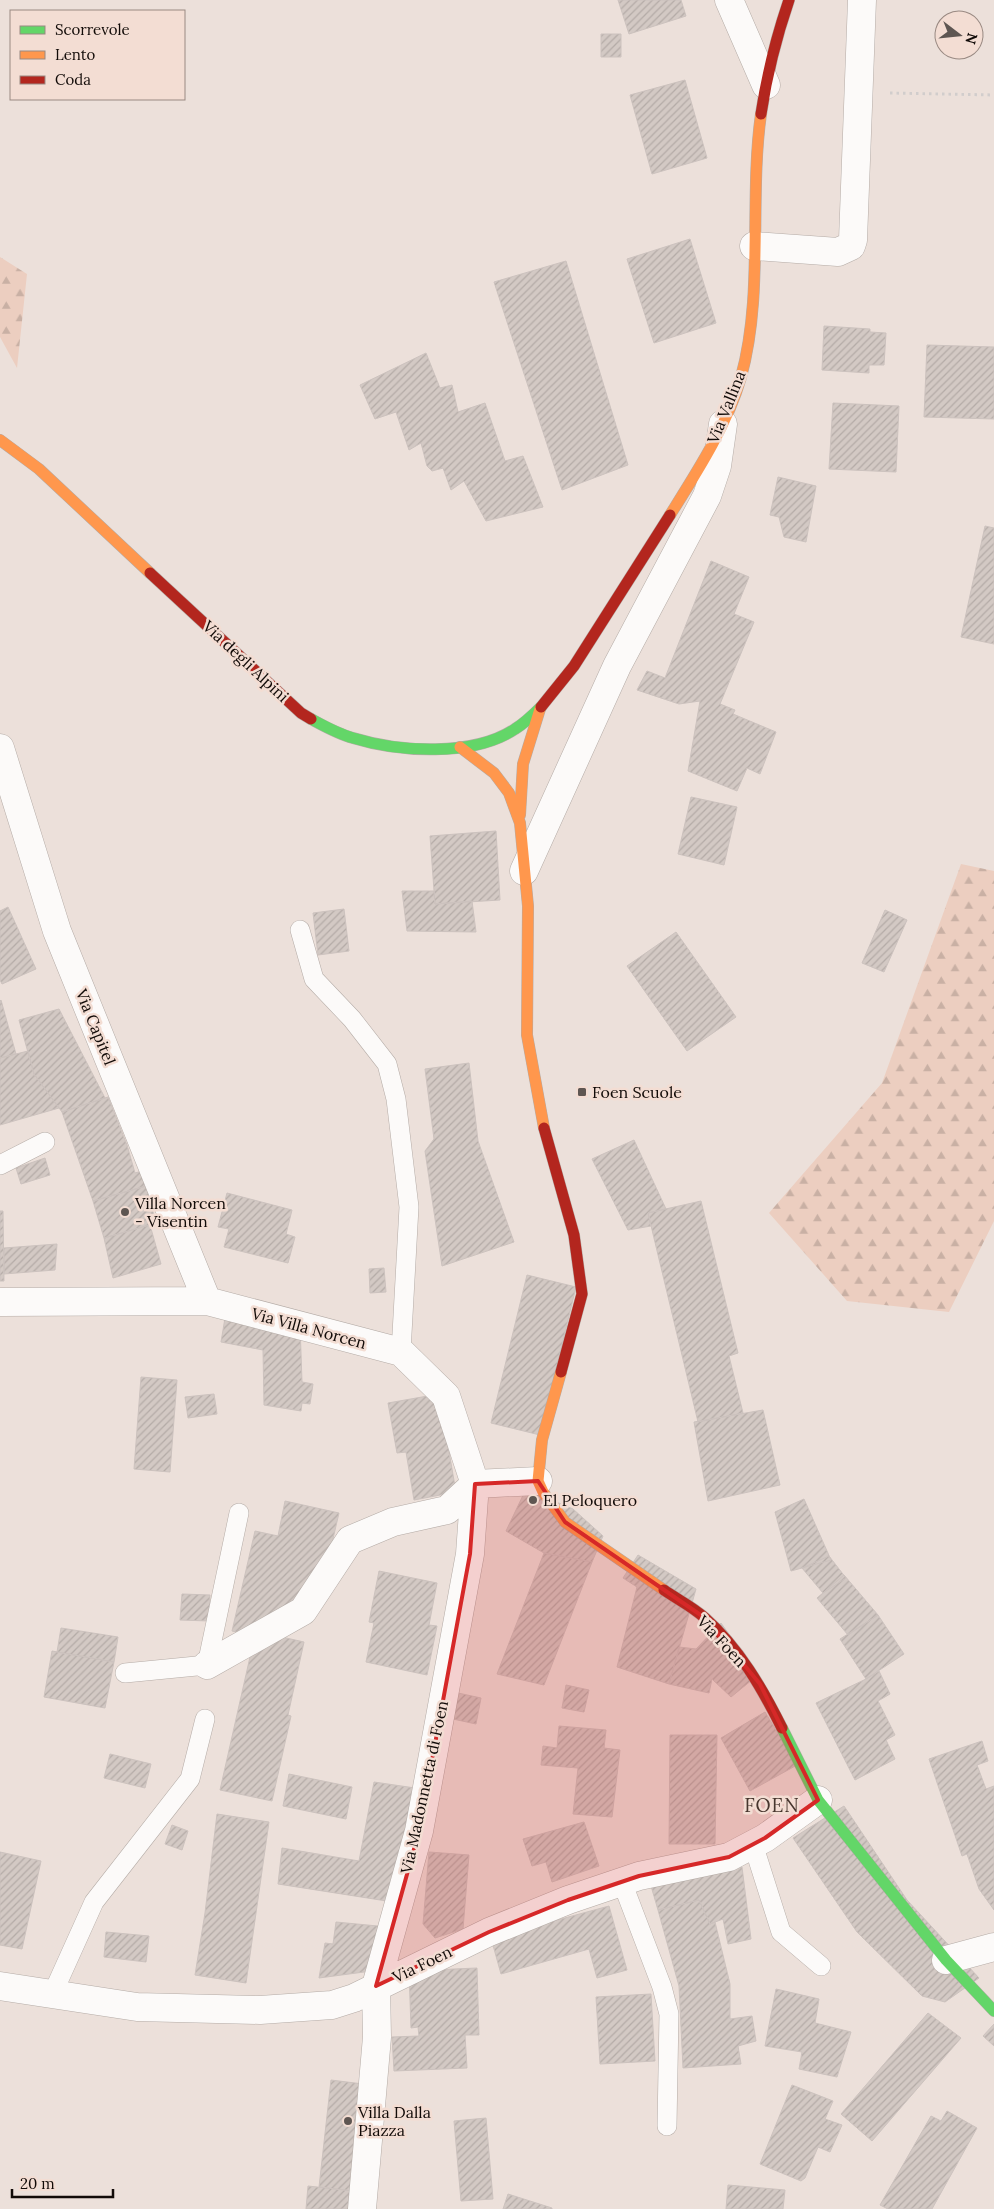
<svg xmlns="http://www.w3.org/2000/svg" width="994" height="2209" font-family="Lora,serif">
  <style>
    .forest { fill: url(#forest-firs) }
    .building { fill: url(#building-hatch); stroke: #ccc2be }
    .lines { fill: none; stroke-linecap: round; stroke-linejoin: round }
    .lane-casing { stroke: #b4aba6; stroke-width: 20 }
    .street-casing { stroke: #b4aba6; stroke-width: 29 }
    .fast-casing { stroke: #b4aba6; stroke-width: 12 }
    .slow-casing { stroke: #b4aba6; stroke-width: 12 }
    .jam-casing { stroke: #b4aba6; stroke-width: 12 }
    .path { stroke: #d1cdcc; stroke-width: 3; stroke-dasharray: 2.5 4; stroke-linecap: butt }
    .lane { stroke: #fcfaf9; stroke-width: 19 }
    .street { stroke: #fcfaf9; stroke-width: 28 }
    .fast { stroke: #63d668; stroke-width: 11 }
    .slow { stroke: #ff974d; stroke-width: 11 }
    .jam { stroke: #b3261e; stroke-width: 11 }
    .marked { fill: #d62828; fill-opacity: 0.2; stroke: #d62828; stroke-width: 4; stroke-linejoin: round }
    .poi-dot { fill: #5e5652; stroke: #f3ddd3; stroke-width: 2 }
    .labels { text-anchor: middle; stroke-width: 5; stroke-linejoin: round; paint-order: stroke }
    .street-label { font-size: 16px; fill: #120b08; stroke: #f3ddd3 }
    .poi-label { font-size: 16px; fill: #120b08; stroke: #f3ddd3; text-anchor: start }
    .quarter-label { font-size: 19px; letter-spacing: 1px; fill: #47362e; stroke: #f3ddd3 }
  </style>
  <defs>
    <pattern id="forest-firs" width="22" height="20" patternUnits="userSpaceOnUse" patternTransform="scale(1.25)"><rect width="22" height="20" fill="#eccec0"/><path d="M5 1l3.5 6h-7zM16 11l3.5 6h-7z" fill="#c9b0a4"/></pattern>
    <pattern id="building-hatch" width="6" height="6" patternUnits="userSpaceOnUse" patternTransform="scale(1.25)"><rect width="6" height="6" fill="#d3c9c4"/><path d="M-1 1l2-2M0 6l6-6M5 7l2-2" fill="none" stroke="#b4aba7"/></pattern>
  </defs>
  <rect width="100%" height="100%" fill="#ece0da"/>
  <path class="forest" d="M0,257L27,274L17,368L0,337Z
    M961,864L994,871V1221L949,1312L847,1301L769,1213L882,1083Z"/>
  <path class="building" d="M618,0H681L686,16L629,34Z
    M601,34H621V57H601Z
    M685,80L707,158L652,174L630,95Z
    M690,239L716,323L654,343L627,259Z
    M566,261L628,465L562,490L494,282Z
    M824,326L870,329V332L886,333L884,365H869V373L822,370Z
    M927,345L994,347V419L924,417Z
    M426,353L440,388L452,385L458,412L485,403L505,461L523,456L543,507L486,521L464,481L451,490L443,468L432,471L427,466L421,443L409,450L396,412L375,419L360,385Z
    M833,403L899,406L896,472L829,469Z
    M778,477L816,486L806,542L784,537L779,517L770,515Z
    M985,526L994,528V644L961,637Z
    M711,561L749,577L734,614L754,622L720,704L735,710L733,714L776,732L760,774L747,768L737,791L688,771L700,701L679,704L637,690L647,671L665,678Z
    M691,797L737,807L724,865L678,854Z
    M496,831L500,900L435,904L430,836Z
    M402,891H434L435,904L472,901L476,932L407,931Z
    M8,907L36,969L2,984L0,980V911Z
    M344,909L349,951L318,955L313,913Z
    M885,910L907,920L884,972L862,963Z
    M676,932L736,1017L687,1051L627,966Z
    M1,1000L16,1054L0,1058V1001Z
    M59,1009L105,1098L62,1112L34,1074L19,1020Z
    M28,1051L34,1074L59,1108L0,1125V1058Z
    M469,1063L478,1141L514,1242L442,1266L425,1151L434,1139L425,1069Z
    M108,1097L127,1145L135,1173L142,1171L146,1186L93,1201L62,1112Z
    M634,1140L666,1209L648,1213L651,1226L628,1230L592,1159Z
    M45,1158L50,1175L21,1184L16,1168Z
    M146,1186L156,1223L104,1238L93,1201Z
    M227,1193L292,1210L286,1234L295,1237L288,1263L224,1247L229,1229L218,1227Z
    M701,1201L738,1353L729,1356L743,1413L698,1422L648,1213Z
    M0,1211H3L4,1281H0Z
    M150,1225L161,1264L113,1278L104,1238Z
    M57,1244L55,1270L4,1274V1248Z
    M384,1268L386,1292L370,1293L369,1269Z
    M527,1275L576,1287L540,1435L491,1423Z
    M226,1312L300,1325L302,1382L313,1384L310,1404L302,1403L301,1411L264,1405L263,1350L221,1342Z
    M141,1377L177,1380L170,1472L134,1469Z
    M214,1394L217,1414L188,1418L185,1397Z
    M439,1394L456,1492L414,1500L406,1452L397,1453L388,1403Z
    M763,1410L780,1485L708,1501L694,1422Z
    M526,1489L573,1509L603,1536L592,1562L544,1553L506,1531Z
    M804,1499L831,1560L791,1571L775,1512Z
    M285,1501L339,1513L329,1556L292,1602L249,1635L232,1631L255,1531L278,1536Z
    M544,1553L592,1562L544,1685L497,1674Z
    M638,1555L696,1589L669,1684L617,1667L637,1587L623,1578Z
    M829,1556L846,1578L823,1593L802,1568Z
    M379,1571L437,1583L429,1625L437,1626L427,1675L366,1662L374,1623L369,1622Z
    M844,1575L878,1615L848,1635L817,1598Z
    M182,1594L210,1595L209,1621L180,1620Z
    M878,1615L904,1654L866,1679L840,1639Z
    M721,1623L758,1675L731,1697L712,1679L709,1693L669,1684L679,1647L696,1649Z
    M61,1628L118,1637L114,1662L57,1652Z
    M273,1635L304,1642L288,1715L291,1716L272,1801L220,1790L252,1648Z
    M52,1651L114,1662L105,1708L44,1697Z
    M879,1671L890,1694L878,1701L895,1735L886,1740L895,1759L855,1780L816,1703L866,1679Z
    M566,1685L589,1690L584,1712L562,1708Z
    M458,1693L481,1698L476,1724L453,1719Z
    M765,1712L797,1765L750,1791L721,1738Z
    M559,1726L606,1730L604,1748L620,1750L612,1817L573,1814L578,1768L541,1765L543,1746L557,1748Z
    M670,1735H717L715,1844H669Z
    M982,1741L988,1761L977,1765L986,1789L994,1786V1910L979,1889L967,1854L962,1856L929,1759Z
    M110,1754L151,1764L145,1788L104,1778Z
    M289,1774L352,1787L346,1819L283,1806Z
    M374,1782L415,1788L393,1902L278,1884L282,1848L359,1861Z
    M844,1806L907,1900L979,1978L945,2002L922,1996L857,1932L793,1838Z
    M217,1814L269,1822L246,1983L195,1975L205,1913Z
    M584,1822L599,1866L552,1882L546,1862L532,1866L523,1839Z
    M172,1825L188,1831L182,1850L165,1844Z
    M0,1852L41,1861L22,1949L0,1945Z
    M429,1852L469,1855L463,1929L435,1938L423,1924Z
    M742,1867L751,1939L728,1944L723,1919L710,1924L699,1900L658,1910L649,1879Z
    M699,1900L710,1924L715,1922L730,1984V2019L752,2016L756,2041L738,2046L741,2064L683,2068L679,1986L658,1910Z
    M609,1906L627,1970L597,1978L589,1949L501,1974L491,1938Z
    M336,1922L388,1927L379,1970L319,1978L325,1943L333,1944Z
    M106,1932L149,1936L146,1962L104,1957Z
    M477,1968L479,2035H465L467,2068L394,2071L392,2037L419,2036L418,2027L411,2028L409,1971Z
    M776,1989L819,1999L815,2023L851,2032L837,2077L799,2069L802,2052L765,2046Z
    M651,1994L655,2061L600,2064L596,1997Z
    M928,2013L961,2038L872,2141L841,2114Z
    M994,2024V2046L983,2036Z
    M331,2080L363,2084L362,2192L319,2187Z
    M792,2085L833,2101L825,2119L842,2125L830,2152L818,2147L805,2178L801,2181L760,2164Z
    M947,2111L977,2128L932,2209H888L880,2205L931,2116L941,2121Z
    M486,2118L493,2199L461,2201L454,2121Z
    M728,2185L785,2190L783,2209H726Z
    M308,2186L362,2192L360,2209H306Z
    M508,2194L552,2208V2209H503Z"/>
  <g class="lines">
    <defs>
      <path id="lane" d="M300,930L314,979L352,1019L387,1064L396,1099L409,1207L401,1352
        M0,1165L45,1142
        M125,1673L207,1665L239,1513
        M753,1844L781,1932L821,1966
        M622,1882L662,1987L669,2014L667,2126
        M52,1995L94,1902L190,1779L205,1719"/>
      <path id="street" d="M729,0L766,85
        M754,246L838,252L851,246L853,240L862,0
        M0,748L57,931L207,1301
        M524,871L617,666L707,496L717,466L723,424
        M0,1302L207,1301L401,1352L446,1396L475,1484L470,1554L419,1831L376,1986L377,2037L362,2209
        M475,1484L538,1481
        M207,1665L303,1611L350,1540L393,1522L447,1510L475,1484
        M946,1960L994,1947
        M0,1986L137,2007L260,2010L332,2005L354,1998L489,1932L568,1900L639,1876L729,1857L765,1838L818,1800"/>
      <path id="fast" d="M311,719C324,726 338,734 353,738C399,752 473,757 515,729C525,723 533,715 541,707
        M782,1728L818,1800L946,1960L994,2011"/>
      <path id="slow" d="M0,440L39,469L150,573
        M670,515C697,472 727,426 741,377C764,295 749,199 761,114
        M460,747L494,773L509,793L520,823L528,906L527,1035L544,1128
        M520,815L523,764L540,709
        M561,1372L542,1440L538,1481L543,1492L565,1522L664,1590"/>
      <path id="jam" d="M761,114C767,74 776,38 789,0
        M150,573L301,713L311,719
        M541,707L574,666L670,515
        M544,1128L574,1235L582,1294L561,1372
        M664,1590C677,1599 693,1607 705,1618C739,1648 762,1688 782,1728"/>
    </defs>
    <use href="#lane" class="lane-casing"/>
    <use href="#street" class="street-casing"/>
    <use href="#fast" class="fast-casing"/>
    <use href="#slow" class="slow-casing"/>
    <use href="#jam" class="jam-casing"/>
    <path class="path" d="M890,93L994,95"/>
    <use href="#lane" class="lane"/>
    <use href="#street" class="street"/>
    <use href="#fast" class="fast"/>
    <use href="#slow" class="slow"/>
    <use href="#jam" class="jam"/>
  </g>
  <path class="marked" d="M538,1481L565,1522L705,1618L760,1684L818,1800L765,1838L729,1857L639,1876L568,1900L489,1932L376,1986L419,1831L470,1554L475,1484Z"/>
  <g class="poi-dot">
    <rect x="577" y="1087" width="10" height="10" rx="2.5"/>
    <circle cx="125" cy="1212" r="5"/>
    <circle cx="533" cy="1500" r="5"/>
    <circle cx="348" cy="2121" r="5"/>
  </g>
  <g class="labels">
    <g class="street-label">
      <text transform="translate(726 407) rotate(-68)" y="6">Via Vallina</text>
      <text transform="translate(246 661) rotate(43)" y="6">Via degli Alpini</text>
      <text transform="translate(96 1027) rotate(68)" y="6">Via Capitel</text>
      <text transform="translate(309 1328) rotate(15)" y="6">Via Villa Norcen</text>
      <text transform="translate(722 1641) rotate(47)" y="6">Via Foen</text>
      <text transform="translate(424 1787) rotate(-78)" y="6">Via Madonnetta di Foen</text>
      <text transform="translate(422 1964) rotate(-26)" y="6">Via Foen</text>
    </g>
    <g class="poi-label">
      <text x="592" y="1098">Foen Scuole</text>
      <text x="135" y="1209">Villa Norcen<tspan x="135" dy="18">- Visentin</tspan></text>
      <text x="543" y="1506">El Peloquero</text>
      <text x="358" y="2118">Villa Dalla<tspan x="358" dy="18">Piazza</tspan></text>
    </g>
    <g class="quarter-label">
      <text x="772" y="1812">FOEN</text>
    </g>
  </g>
  <rect x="10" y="10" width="175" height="90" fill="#f3ddd3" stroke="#998982"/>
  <rect x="20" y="26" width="25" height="8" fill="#63d668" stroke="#998982"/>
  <text x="55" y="35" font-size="15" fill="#120b08">Scorrevole</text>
  <rect x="20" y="51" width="25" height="8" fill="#ff974d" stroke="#998982"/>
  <text x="55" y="60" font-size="15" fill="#120b08">Lento</text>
  <rect x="20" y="76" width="25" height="8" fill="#b3261e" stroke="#998982"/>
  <text x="55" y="85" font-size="15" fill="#120b08">Coda</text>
  <g transform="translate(959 35) rotate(106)"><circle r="24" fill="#f3ddd3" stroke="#998982"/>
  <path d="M0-4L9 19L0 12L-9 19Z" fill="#5e5652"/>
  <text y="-8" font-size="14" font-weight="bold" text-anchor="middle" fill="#120b08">N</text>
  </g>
  <path d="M12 2189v8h101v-8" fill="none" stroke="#120b08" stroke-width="2.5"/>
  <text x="20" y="2189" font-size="15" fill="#120b08" stroke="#f3ddd3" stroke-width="4" paint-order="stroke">20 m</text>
</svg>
